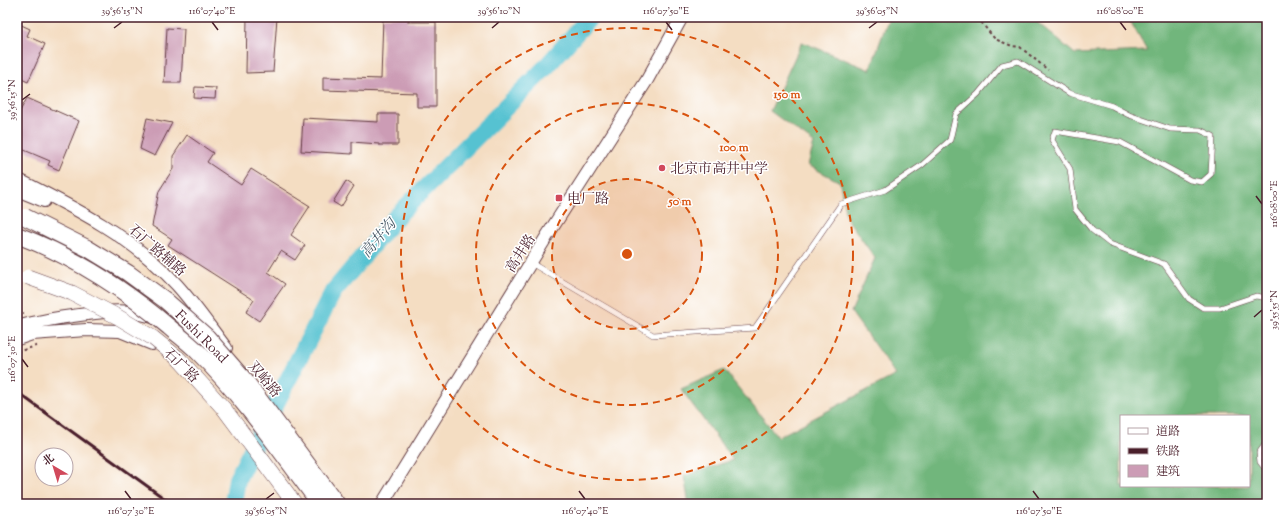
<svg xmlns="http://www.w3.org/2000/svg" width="1284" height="521" font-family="'Sorts Mill Goudy','Noto Serif SC',serif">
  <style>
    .forest { fill: #71b67b; stroke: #5e6a53; fill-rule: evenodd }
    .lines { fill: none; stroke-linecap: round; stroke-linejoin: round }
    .river { stroke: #57c2d1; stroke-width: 18 }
    .building { fill: #cc9cb5 }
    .service-casing { stroke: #643c42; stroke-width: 6 }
    .tertiary-casing { stroke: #643c42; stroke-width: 14 }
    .path { stroke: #643c42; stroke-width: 2; stroke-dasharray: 3 3; stroke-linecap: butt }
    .service { stroke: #fff; stroke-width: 5 }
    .tertiary { stroke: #fff; stroke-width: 12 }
    .rail { stroke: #4a1f2b; stroke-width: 3 }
    .primary-bridge-casing { stroke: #643c42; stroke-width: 16; stroke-linecap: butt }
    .trunk-bridge-casing { stroke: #643c42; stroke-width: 18; stroke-linecap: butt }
    .primary-bridge { stroke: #fff; stroke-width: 15 }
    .trunk-bridge { stroke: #fff; stroke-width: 16 }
    .ticks { fill: none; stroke: #4a1f2b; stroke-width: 1.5 }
    .ring { fill: none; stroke: #d8530f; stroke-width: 2; stroke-dasharray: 7 5 }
    .poi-dot { fill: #d1495b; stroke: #fff; stroke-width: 1.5 }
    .labels { text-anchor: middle; stroke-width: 3; stroke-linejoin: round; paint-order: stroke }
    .poi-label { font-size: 14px; fill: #4a1f2b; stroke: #fff; text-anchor: start }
    .street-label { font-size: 14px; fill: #4a1f2b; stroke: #fff }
    .water-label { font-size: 15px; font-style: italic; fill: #4f606d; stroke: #fff }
    .centre { fill: #d8530f; stroke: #fff; stroke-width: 2 }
    .ring-label { font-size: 12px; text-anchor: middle; font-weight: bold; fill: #d8530f; stroke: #fff; stroke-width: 3; stroke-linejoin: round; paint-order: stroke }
    .neatline { fill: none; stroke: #4a1f2b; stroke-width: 1.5 }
    .ticks-label { font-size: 10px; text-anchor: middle; fill: #4a1f2b }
  </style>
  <rect width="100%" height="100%" fill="#fff"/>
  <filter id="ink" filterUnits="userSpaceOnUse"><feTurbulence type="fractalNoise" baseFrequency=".025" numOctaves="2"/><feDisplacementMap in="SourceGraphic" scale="8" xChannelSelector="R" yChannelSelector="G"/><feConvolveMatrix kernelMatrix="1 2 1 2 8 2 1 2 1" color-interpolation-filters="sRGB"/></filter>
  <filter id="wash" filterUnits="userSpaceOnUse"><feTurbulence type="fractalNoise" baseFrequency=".012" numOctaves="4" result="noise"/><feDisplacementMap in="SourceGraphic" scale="16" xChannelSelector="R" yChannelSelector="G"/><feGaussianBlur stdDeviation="0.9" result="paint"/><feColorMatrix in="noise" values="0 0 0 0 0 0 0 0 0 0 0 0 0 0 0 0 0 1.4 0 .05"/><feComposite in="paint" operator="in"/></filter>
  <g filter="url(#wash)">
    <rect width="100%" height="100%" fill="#f4ddc2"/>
    <path class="forest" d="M889,17H1031L1075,54L1147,51L1128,17H1267V504H689L684,476L733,460L681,389L724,370L778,437L896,375L851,312L875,258L846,217L840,182L808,165L814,143L770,111L802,42L870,70ZM1121,416H1249V486H1121Z"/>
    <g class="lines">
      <path class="river" d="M233,504L237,479L333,292L394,219L546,67L590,17"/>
    </g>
    <g id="blocks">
      <path class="building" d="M247,17H277L273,72L246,73Z
        M383,17H409L408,22H436V107H417V93L323,90V77L381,79Z
        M17,23L30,29L27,36L45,44L28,82L17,77Z
        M167,28L184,29L181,83H164Z
        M195,87L216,88L215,99L194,98Z
        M27,98L79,121L59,170L48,165L50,161L17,147V117Z
        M378,114H398V145H379V144L352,142V154L301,151L303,118L378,122Z
        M147,118L172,123L155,156L140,149Z
        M187,135L213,153L207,162L241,185L251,169L310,206L291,235L305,245L295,260L281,251L268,272L285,284L259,321L246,312L254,300L168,245L172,239L152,226L159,191L173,169V156Z
        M346,181L354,186L341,207L333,202Z"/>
    </g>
  </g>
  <g filter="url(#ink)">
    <use href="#blocks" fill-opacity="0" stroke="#643c42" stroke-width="1"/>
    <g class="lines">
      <defs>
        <path id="service" d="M531,263L653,335L755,328L841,204L885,190L922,165L950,140L956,114L978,94L1002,65L1018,61L1069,93L1112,106L1129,115L1170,129L1200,130L1213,136L1211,174L1202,182L1190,180L1120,142L1055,131L1052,140L1070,169L1075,209L1092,230L1110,244L1164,264L1189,299L1203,308H1220L1256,296L1267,298
          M1267,442L1259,453L1260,462L1267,471"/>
        <path id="tertiary" d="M17,179C75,208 133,237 177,285C195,305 210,327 226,348
          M17,190L44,201
          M17,327C42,320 69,316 95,313C106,312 117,310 129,312C155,315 180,326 202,340
          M17,339L32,334L86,330L120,331L152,344
          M382,504L547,236L647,80L682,17"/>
      </defs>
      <use href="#service" class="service-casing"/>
      <use href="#tertiary" class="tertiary-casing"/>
      <path class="path" d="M978,17L984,26L995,39L1012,46L1020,47L1048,70
        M17,314L24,313
        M17,352L39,345"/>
      <use href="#service" class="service"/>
      <use href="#tertiary" class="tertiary"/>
      <path class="rail" d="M17,392L172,504"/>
      <defs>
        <path id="primary-bridge" d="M28,277L72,293L118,317L153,338L179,359L225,410L295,504"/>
        <path id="trunk-bridge" d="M25,217L87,248L128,273L165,300L207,337L247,383L337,504
          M17,235C73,256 124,289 169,327C178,335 188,342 197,351C243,397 281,452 320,504"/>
      </defs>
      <use href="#primary-bridge" class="primary-bridge-casing"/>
      <use href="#trunk-bridge" class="trunk-bridge-casing"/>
      <use href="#primary-bridge" class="primary-bridge"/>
      <use href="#trunk-bridge" class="trunk-bridge"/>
    </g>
  </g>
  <path class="ticks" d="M212,22L218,30M666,22L672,30M1120,22L1126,30M114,28L122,22M492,28L499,22M869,28L877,22M22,100L30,94M1256,196L1262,204M1254,317L1262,310M22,359L28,367M125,491L131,499M579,491L585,499M1033,491L1039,499M266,499L274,493"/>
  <circle cx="627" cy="254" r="75" fill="#d8530f" fill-opacity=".12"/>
  <g class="ring">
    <circle cx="627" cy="254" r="75"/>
    <circle cx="627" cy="254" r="151"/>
    <circle cx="627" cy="254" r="226"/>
  </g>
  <g class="poi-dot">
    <circle cx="662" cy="168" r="4"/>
    <rect x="555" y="194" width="8" height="8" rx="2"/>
  </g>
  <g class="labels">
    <g class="poi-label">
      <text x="670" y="173">北京市高井中学</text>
      <text x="567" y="203">电厂路</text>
    </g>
    <g class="street-label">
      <text transform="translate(158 250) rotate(41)" y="5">石广路辅路</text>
      <text transform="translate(520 253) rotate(-58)" y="5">高井路</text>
      <text transform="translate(202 336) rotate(45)" y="5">Fushi Road</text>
      <text transform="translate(182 365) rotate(44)" y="5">石广路</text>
      <text transform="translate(265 379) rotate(50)" y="5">双峪路</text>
    </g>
    <g class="water-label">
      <text transform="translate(378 238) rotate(-50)" y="5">高井沟</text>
    </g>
  </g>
  <circle cx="627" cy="254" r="6" class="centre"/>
  <g class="ring-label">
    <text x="787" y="98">150 m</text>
    <text x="734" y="151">100 m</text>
    <text x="680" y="205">50 m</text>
  </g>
  <rect width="1284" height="521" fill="none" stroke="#fff" stroke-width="44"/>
  <rect x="1120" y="415" width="130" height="72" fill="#ffffff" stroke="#b7a5aa"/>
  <rect x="1128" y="428" width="20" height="6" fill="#ffffff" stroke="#b7a5aa"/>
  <text x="1156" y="435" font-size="12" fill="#4a1f2b">道路</text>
  <rect x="1128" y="448" width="20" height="6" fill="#4a1f2b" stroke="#b7a5aa"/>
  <text x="1156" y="455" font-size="12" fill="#4a1f2b">铁路</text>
  <rect x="1128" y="465" width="20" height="12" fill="#cc9cb5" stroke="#b7a5aa"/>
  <text x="1156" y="475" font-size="12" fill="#4a1f2b">建筑</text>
  <g transform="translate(54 467) rotate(322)"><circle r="19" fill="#ffffff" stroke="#b7a5aa"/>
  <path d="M0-3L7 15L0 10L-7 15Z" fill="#d1495b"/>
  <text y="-6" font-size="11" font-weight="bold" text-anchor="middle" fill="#4a1f2b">北</text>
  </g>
  <rect x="22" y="22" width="1240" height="477" class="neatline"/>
  <g class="ticks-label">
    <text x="122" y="14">39°56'15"N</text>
    <text x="212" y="14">116°07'40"E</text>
    <text x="499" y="14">39°56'10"N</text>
    <text x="666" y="14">116°07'50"E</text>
    <text x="877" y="14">39°56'05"N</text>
    <text x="1120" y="14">116°08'00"E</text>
    <text transform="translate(11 100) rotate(-90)" y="4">39°56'15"N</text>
    <text transform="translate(1273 204) rotate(-90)" y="4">116°08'00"E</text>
    <text transform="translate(1273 310) rotate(-90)" y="4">39°55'55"N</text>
    <text transform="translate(11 359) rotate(-90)" y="4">116°07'30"E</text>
    <text x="131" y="514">116°07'30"E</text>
    <text x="266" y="514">39°56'05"N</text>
    <text x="585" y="514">116°07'40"E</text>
    <text x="1039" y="514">116°07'50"E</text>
  </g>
</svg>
